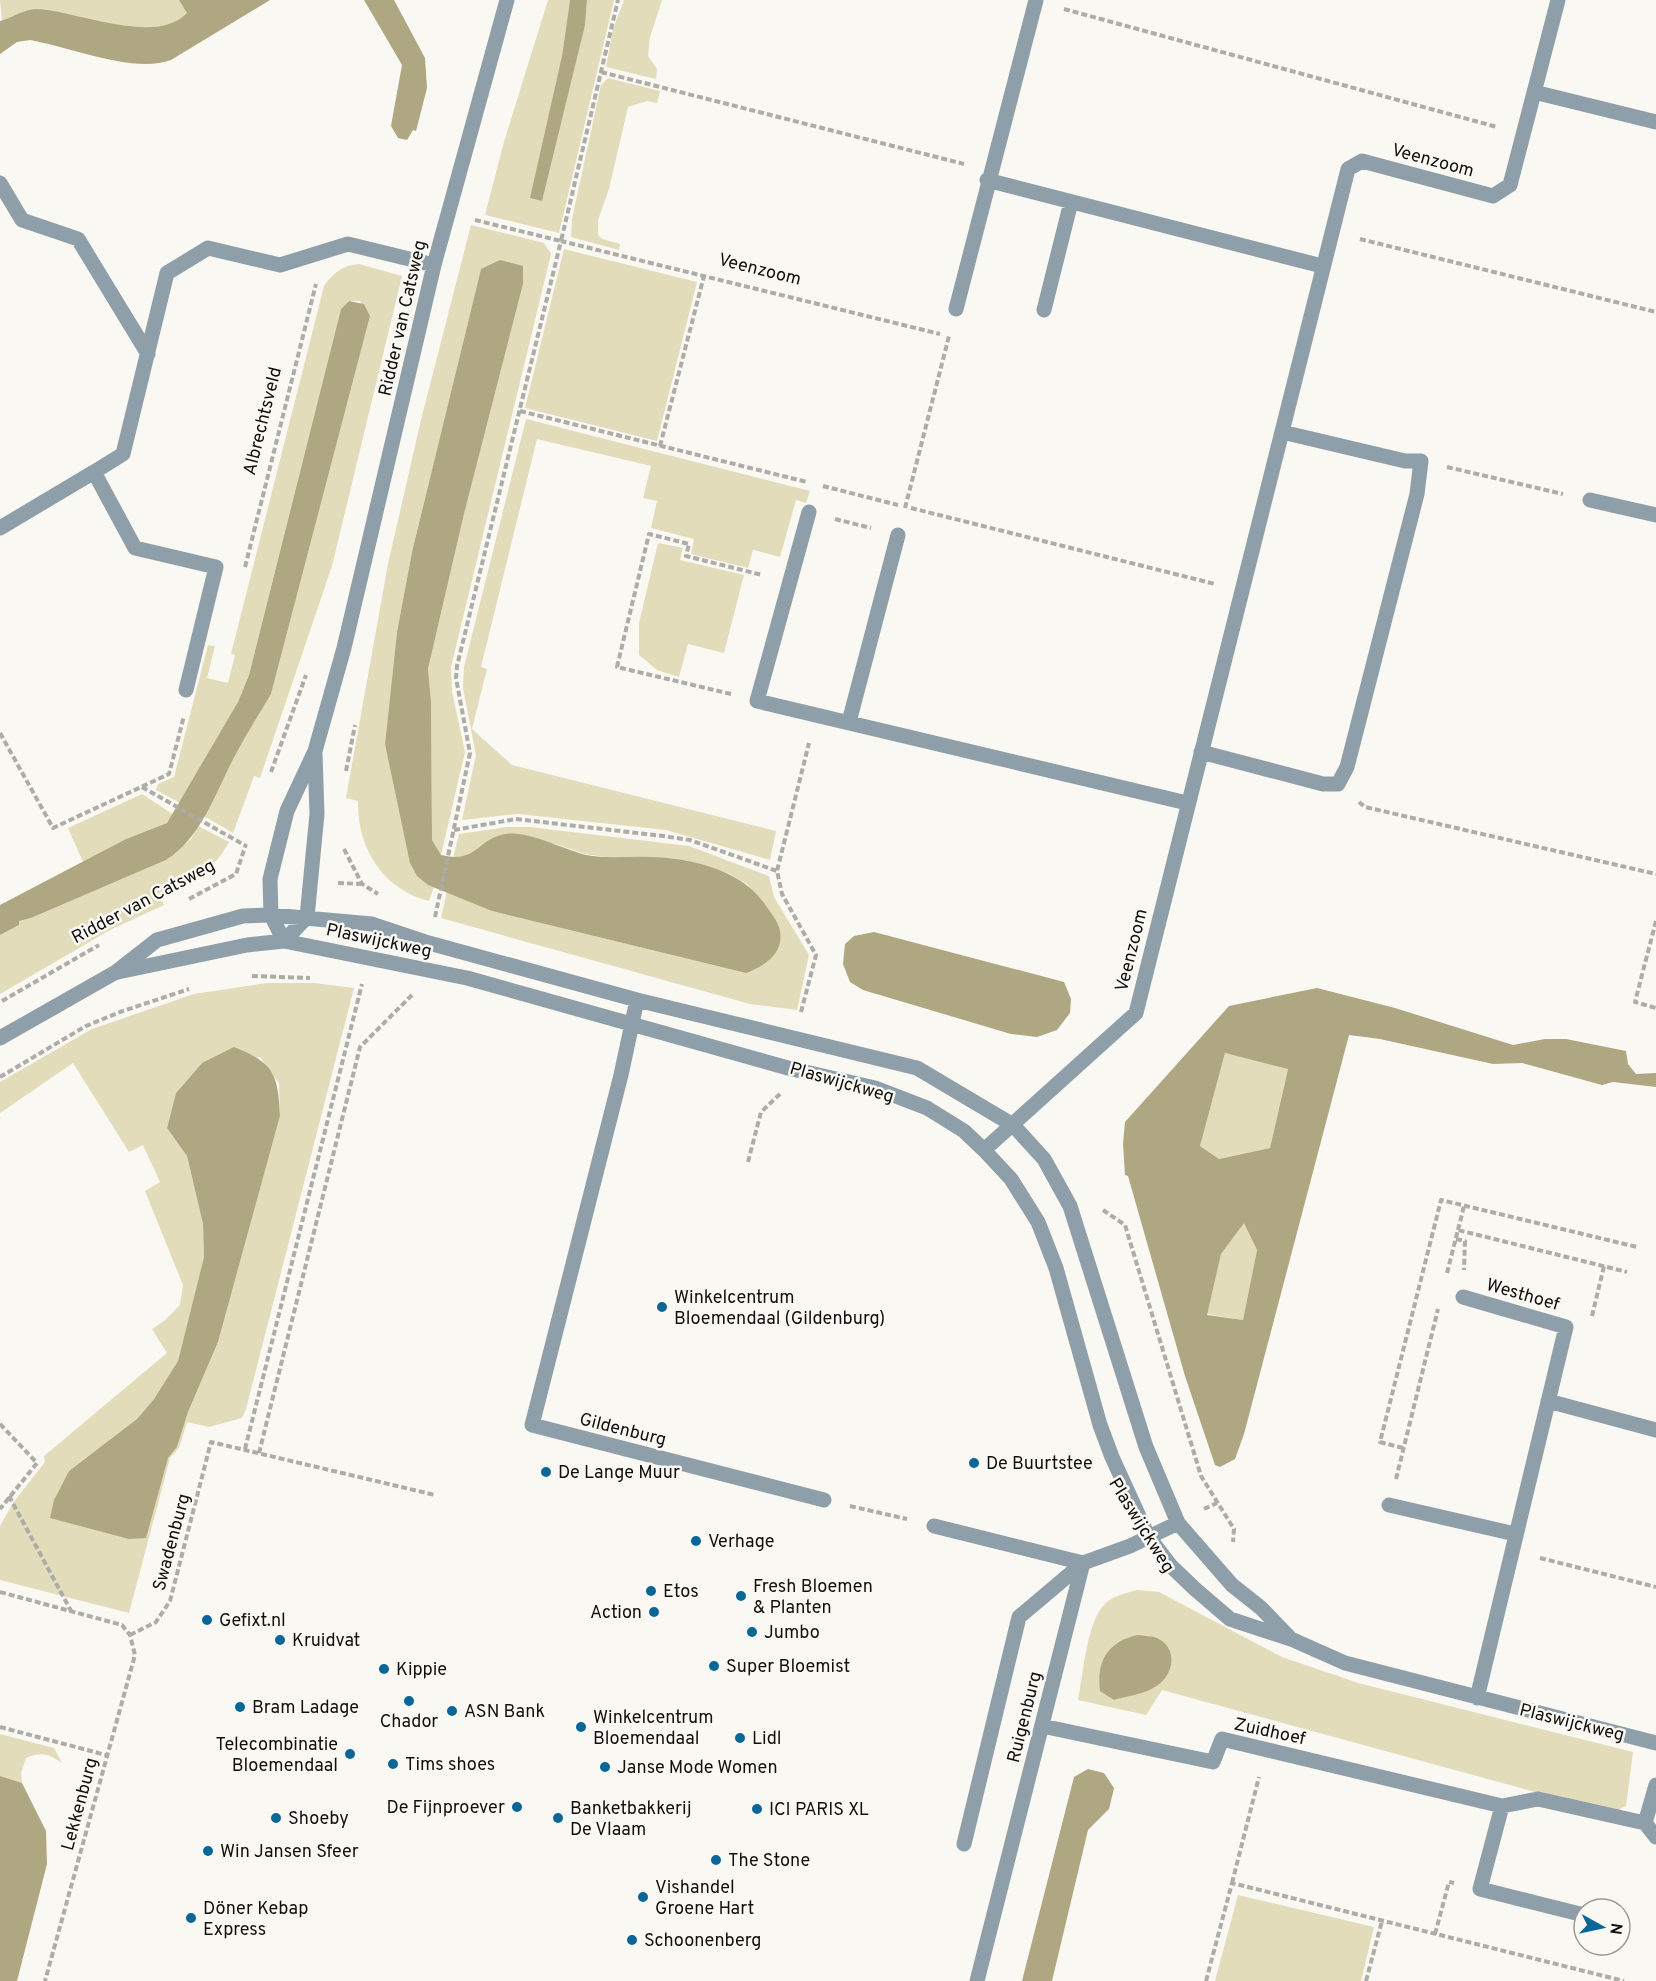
<svg xmlns="http://www.w3.org/2000/svg" width="1656" height="1981" font-family="Overpass,sans-serif">
  <style>
    .green { fill: #e2dcbb; fill-rule: evenodd }
    .water { fill: #afa781; fill-rule: evenodd }
    .lines { fill: none; stroke-linecap: round; stroke-linejoin: round }
    .path { stroke: #adaca7; stroke-width: 4; stroke-dasharray: 6 3; stroke-linecap: butt }
    .minor { stroke: #8f9faa; stroke-width: 15 }
    .poi-dot { fill: #0a6696; stroke: #f9f8f2; stroke-width: 2 }
    .labels { text-anchor: middle; stroke-width: 5; stroke-linejoin: round; paint-order: stroke }
    .street-label { font-size: 18px; fill: #10100e; stroke: #f9f8f2 }
    .poi-label { font-size: 18px; fill: #10100e; stroke: #f9f8f2; text-anchor: start }
  </style>
  <rect width="100%" height="100%" fill="#f9f8f2"/>
  <path class="green" d="M0,0H179L188,13C156,46 75,12 37,10C27,9 12,18 2,21Z
    M548,0H570L562,56L585,25L587,0H614L559,233L485,215L504,142Z
    M624,0H662L650,37L648,56L657,69L656,79L606,67L613,29Z
    M608,78L660,91L657,103L647,101L628,107L609,189L598,220V235L602,239L620,244L619,250L571,237L572,219L601,85Z
    M471,225L544,243L551,254L451,667L452,692L465,752L441,855L432,840L431,701L428,669L464,514L523,284V267L481,269L412,552L397,632L385,744L428,885L434,887L429,901C382,889 357,847 358,801L346,798L388,564L421,420Z
    M564,249L697,282L657,441L525,408Z
    M359,264L402,276L332,566L260,778L254,776L233,833L204,816L237,750L271,694L370,316L360,301H349L341,309L249,675L238,702L180,803L156,790L158,784L174,777L208,645L215,646L207,678L228,683L235,655L231,654L324,286C333,273 343,265 359,264Z
    M526,419L810,491L806,503L796,500L780,557L753,550L748,568L691,554L694,539L651,528L657,501L643,498L651,466L537,439L481,667L487,669L472,729L512,765L776,831L770,860L666,830L518,814L462,820L476,755L463,688L464,667Z
    M658,543L683,548L680,560L744,575L724,653L688,644L679,677L657,670L639,655V623Z
    M142,794L174,815L167,823L126,839L83,862L68,828Z
    M198,826L229,842C212,874 190,879 159,894L164,905L110,930L0,994V935L19,925V921L31,918L166,860L191,839Z
    M507,827H530L689,846L769,876L774,897L809,955L797,1010L750,1004L441,918L447,891L492,911L746,973L775,920L747,884L728,873L669,858H613L585,854L556,844L492,838L472,855L453,858L459,834Z
    M267,983H314L354,988L246,1409L242,1418L209,1427L187,1422L179,1448L170,1458L129,1613L0,1580V1526L13,1503L45,1462L44,1456L167,1353L152,1329L165,1320L180,1305L183,1285L145,1191L160,1182L143,1145L129,1152L73,1063L0,1113V1082L92,1029L194,994ZM260,1057L279,1083L280,1116L218,1342L188,1412L177,1447L168,1458L54,1500L69,1471L137,1419L154,1399L178,1361L204,1257L203,1224L187,1156L167,1128L176,1093L202,1063Z
    M1225,1053L1288,1068L1270,1148L1219,1159L1200,1146Z
    M1244,1222L1257,1250L1243,1320L1206,1314L1221,1254Z
    M1137,1590L1159,1592L1282,1657L1358,1683L1633,1752L1626,1806L1612,1813L1162,1690L1146,1715L1078,1700C1083,1676 1087,1617 1107,1602C1116,1595 1126,1593 1137,1590ZM1156,1687L1114,1700L1100,1690Z
    M0,1734L54,1748L62,1763C50,1754 40,1751 26,1758L21,1773L22,1783L0,1776Z
    M1238,1895L1374,1927L1361,1981H1215Z"/>
  <path class="water" d="M179,0H270L171,60C134,74 70,47 30,40L17,42L0,54V21C12,18 22,10 35,9C72,9 155,47 187,13Z
    M364,0H394L425,58L427,88L416,131L413,130L407,140L398,138L391,126L402,65Z
    M570,0H587L585,25L542,201L530,198L562,56Z
    M500,260L523,266V284L464,514L428,669L431,701L432,840L441,855C478,864 477,838 506,834C526,830 566,850 586,855C607,859 628,856 650,857C690,858 740,869 764,903C770,912 778,921 780,931C784,954 764,966 746,973L492,911L428,885L417,876L410,863L385,744L397,632L412,552L481,269Z
    M349,301L364,304L370,316L271,694C260,713 248,731 238,750C217,787 204,836 166,860L31,918L19,921V925L0,935V905L126,839L167,823L238,702L249,675L341,309Z
    M874,932L1064,982L1071,999L1070,1013L1057,1030L1037,1037L1011,1034L863,990L850,982L843,964L845,944L854,936Z
    M1317,988L1395,1008L1513,1045L1545,1039H1566L1626,1051L1628,1064L1636,1074L1656,1073V1087L1613,1082L1602,1085L1522,1063L1493,1064L1380,1039L1349,1035L1244,1434L1235,1459L1220,1467L1215,1465L1185,1376L1128,1176L1125,1175L1123,1144L1125,1122L1229,1006ZM1225,1053L1288,1069L1270,1148L1219,1159L1200,1146ZM1244,1223L1257,1250L1243,1320L1207,1315L1221,1254Z
    M234,1047C274,1063 278,1074 280,1116L218,1342L188,1412L177,1447L168,1458L146,1538L129,1539L50,1518L54,1500L69,1471L137,1419L154,1399L178,1361L204,1257L203,1224L187,1156L167,1128L176,1093L202,1063Z
    M1138,1635C1144,1636 1152,1636 1157,1638C1179,1648 1174,1676 1155,1687C1144,1694 1127,1696 1114,1700L1100,1691C1096,1660 1109,1641 1138,1635Z
    M1088,1769L1104,1773L1114,1788L1109,1809L1088,1830L1052,1981H1022L1074,1777Z
    M0,1776L22,1783L46,1831L47,1864L17,1981H0Z"/>
  <g class="lines">
    <path class="path" d="M1064,9L1497,127
      M601,72L964,164
      M475,220L561,241L618,0
      M1360,239L1656,312
      M520,411L807,482
      M660,446L704,276
      M1447,467L1563,494
      M823,486L898,505
      M905,508L949,336
      M911,508L1215,584
      M835,519L871,528
      M245,567L316,284
      M731,694L617,667L649,534L689,544L686,556L762,575
      M0,733L53,828L169,774L184,716
      M346,771L355,725
      M271,772L306,675
      M142,787L246,846
      M1359,802L1365,807L1656,874
      M454,830L516,819L663,836L690,840L777,871
      M344,849L362,884L378,894
      M338,883L362,884
      M189,899L236,874L246,844
      M435,917L470,753L456,678L457,666L561,241L940,334
      M1656,921L1635,1002L1656,1008
      M252,976L310,978
      M2,1001L99,945
      M801,1012L816,955L782,894L777,871L809,743
      M0,1077L86,1026L120,1012L189,989
      M748,1162L761,1112L780,1094
      M1103,1210L1125,1225L1201,1476L1234,1529L1233,1542
      M1458,1230L1464,1206
      M1456,1239L1465,1241L1464,1270
      M1447,1273L1458,1230L1627,1272
      M1592,1316L1604,1266
      M0,1424L37,1463L0,1509
      M1403,1448L1380,1442L1441,1200L1637,1247
      M245,1449L362,984
      M259,1453L360,1047L412,995
      M1396,1479L1438,1309
      M9,1496L71,1611
      M850,1506L907,1519
      M1204,1509L1217,1503
      M1540,1558L1656,1587
      M0,1592L122,1625L130,1635L135,1655L45,1981
      M130,1635L156,1622L170,1601L211,1442L435,1495
      M0,1727L106,1755
      M1232,1883L1259,1777
      M1435,1934L1449,1882L1454,1883
      M1206,1981L1232,1883L1624,1981
      M1366,1981L1382,1921"/>
    <path class="minor" d="M507,0L434,265L344,648L315,751L287,811L270,879L271,915L284,941L467,978L788,1068L875,1088L927,1108L964,1131L984,1150L1011,1179L1038,1222L1056,1268L1100,1425L1112,1457L1148,1536L1171,1566L1195,1589L1230,1619L1291,1639L1345,1663L1656,1743
      M1534,92L1656,122
      M987,180L1322,266
      M0,183L22,220L78,239L148,354
      M956,309L1036,0
      M1044,310L1071,202
      M1590,500L1656,515
      M809,512L757,701L1187,803
      M0,528L94,472
      M186,690L216,567L135,548L94,472L123,454L167,273L208,248L280,265L348,244L434,265
      M849,722L898,535
      M1201,752L1323,784H1338L1347,767L1417,494L1421,461H1405L1282,432
      M118,972L247,945L284,941L307,917L317,814L315,754
      M637,1000L621,1075L532,1425L824,1500
      M0,1038L116,972L157,940L243,916L271,915L372,924L429,943L637,1000L917,1068L1013,1125L1044,1159L1070,1206L1146,1447L1178,1523L1232,1585L1261,1608L1289,1637
      M984,1150L1136,1013L1348,169L1362,161L1493,196L1510,185L1558,0
      M1463,1297L1566,1327L1477,1698
      M1548,1401L1656,1430
      M1389,1505L1515,1534
      M934,1526L1083,1563
      M1042,1726L1213,1762L1222,1739L1502,1806L1538,1799L1645,1823L1656,1785
      M1502,1806L1480,1889L1584,1915
      M1645,1823L1656,1837
      M964,1844L1019,1617L1083,1563
      M977,1981L1083,1563L1130,1546L1178,1523"/>
  </g>
  <g class="poi-dot">
    <circle cx="662" cy="1307" r="6"/>
    <circle cx="974" cy="1463" r="6"/>
    <circle cx="546" cy="1472" r="6"/>
    <circle cx="696" cy="1541" r="6"/>
    <circle cx="651" cy="1591" r="6"/>
    <circle cx="741" cy="1596" r="6"/>
    <circle cx="654" cy="1612" r="6"/>
    <circle cx="207" cy="1620" r="6"/>
    <circle cx="752" cy="1632" r="6"/>
    <circle cx="280" cy="1640" r="6"/>
    <circle cx="714" cy="1666" r="6"/>
    <circle cx="384" cy="1669" r="6"/>
    <circle cx="409" cy="1701" r="6"/>
    <circle cx="240" cy="1707" r="6"/>
    <circle cx="452" cy="1711" r="6"/>
    <circle cx="581" cy="1727" r="6"/>
    <circle cx="740" cy="1738" r="6"/>
    <circle cx="350" cy="1754" r="6"/>
    <circle cx="393" cy="1764" r="6"/>
    <circle cx="605" cy="1767" r="6"/>
    <circle cx="517" cy="1807" r="6"/>
    <circle cx="757" cy="1809" r="6"/>
    <circle cx="276" cy="1818" r="6"/>
    <circle cx="558" cy="1818" r="6"/>
    <circle cx="208" cy="1851" r="6"/>
    <circle cx="716" cy="1860" r="6"/>
    <circle cx="643" cy="1897" r="6"/>
    <circle cx="191" cy="1918" r="6"/>
    <circle cx="632" cy="1940" r="6"/>
  </g>
  <g class="labels">
    <g class="street-label">
      <text transform="translate(1433 160) rotate(15)" y="6">Veenzoom</text>
      <text transform="translate(760 269) rotate(14)" y="6">Veenzoom</text>
      <text transform="translate(402 318) rotate(-77)" y="6">Ridder van Catsweg</text>
      <text transform="translate(262 421) rotate(-76)" y="6">Albrechtsveld</text>
      <text transform="translate(143 901) rotate(-28)" y="6">Ridder van Catsweg</text>
      <text transform="translate(379 940) rotate(12)" y="6">Plaswijckweg</text>
      <text transform="translate(1131 950) rotate(-76)" y="6">Veenzoom</text>
      <text transform="translate(842 1082) rotate(16)" y="6">Plaswijckweg</text>
      <text transform="translate(1523 1294) rotate(16)" y="6">Westhoef</text>
      <text transform="translate(623 1429) rotate(14)" y="6">Gildenburg</text>
      <text transform="translate(1142 1525) rotate(58)" y="6">Plaswijckweg</text>
      <text transform="translate(171 1542) rotate(-75)" y="6">Swadenburg</text>
      <text transform="translate(1024 1717) rotate(-76)" y="6">Ruigenburg</text>
      <text transform="translate(1572 1722) rotate(14)" y="6">Plaswijckweg</text>
      <text transform="translate(1270 1731) rotate(12)" y="6">Zuidhoef</text>
      <text transform="translate(79 1804) rotate(-75)" y="6">Lekkenburg</text>
    </g>
    <g class="poi-label">
      <text x="674" y="1303">Winkelcentrum<tspan x="674" dy="21">Bloemendaal (Gildenburg)</tspan></text>
      <text x="986" y="1469">De Buurtstee</text>
      <text x="558" y="1478">De Lange Muur</text>
      <text x="708" y="1547">Verhage</text>
      <text x="753" y="1592">Fresh Bloemen<tspan x="753" dy="21">&amp; Planten</tspan></text>
      <text x="663" y="1597">Etos</text>
      <text x="642" y="1618" text-anchor="end">Action</text>
      <text x="219" y="1626">Gefixt.nl</text>
      <text x="764" y="1638">Jumbo</text>
      <text x="292" y="1646">Kruidvat</text>
      <text x="726" y="1672">Super Bloemist</text>
      <text x="396" y="1675">Kippie</text>
      <text x="252" y="1713">Bram Ladage</text>
      <text x="464" y="1717">ASN Bank</text>
      <text x="593" y="1723">Winkelcentrum<tspan x="593" dy="21">Bloemendaal</tspan></text>
      <text x="409" y="1727" text-anchor="middle">Chador</text>
      <text x="752" y="1744">Lidl</text>
      <text x="338" y="1750" text-anchor="end">Telecombinatie<tspan x="338" dy="21">Bloemendaal</tspan></text>
      <text x="405" y="1770">Tims shoes</text>
      <text x="617" y="1773">Janse Mode Women</text>
      <text x="505" y="1813" text-anchor="end">De Fijnproever</text>
      <text x="570" y="1814">Banketbakkerij<tspan x="570" dy="21">De Vlaam</tspan></text>
      <text x="769" y="1815">ICI PARIS XL</text>
      <text x="288" y="1824">Shoeby</text>
      <text x="220" y="1857">Win Jansen Sfeer</text>
      <text x="728" y="1866">The Stone</text>
      <text x="655" y="1893">Vishandel<tspan x="655" dy="21">Groene Hart</tspan></text>
      <text x="203" y="1914">Döner Kebap<tspan x="203" dy="21">Express</tspan></text>
      <text x="644" y="1946">Schoonenberg</text>
    </g>
  </g>
  <g transform="translate(1602 1927) rotate(98)"><circle r="28" fill="#f9f8f2" stroke="#9c9b97" stroke-width="1.5"/>
  <path d="M0-4.5L10 22L0 15L-10 22Z" fill="#0a6696"/>
  <text y="-9" font-size="16" font-weight="bold" text-anchor="middle" fill="#10100e">N</text>
  </g>
</svg>
